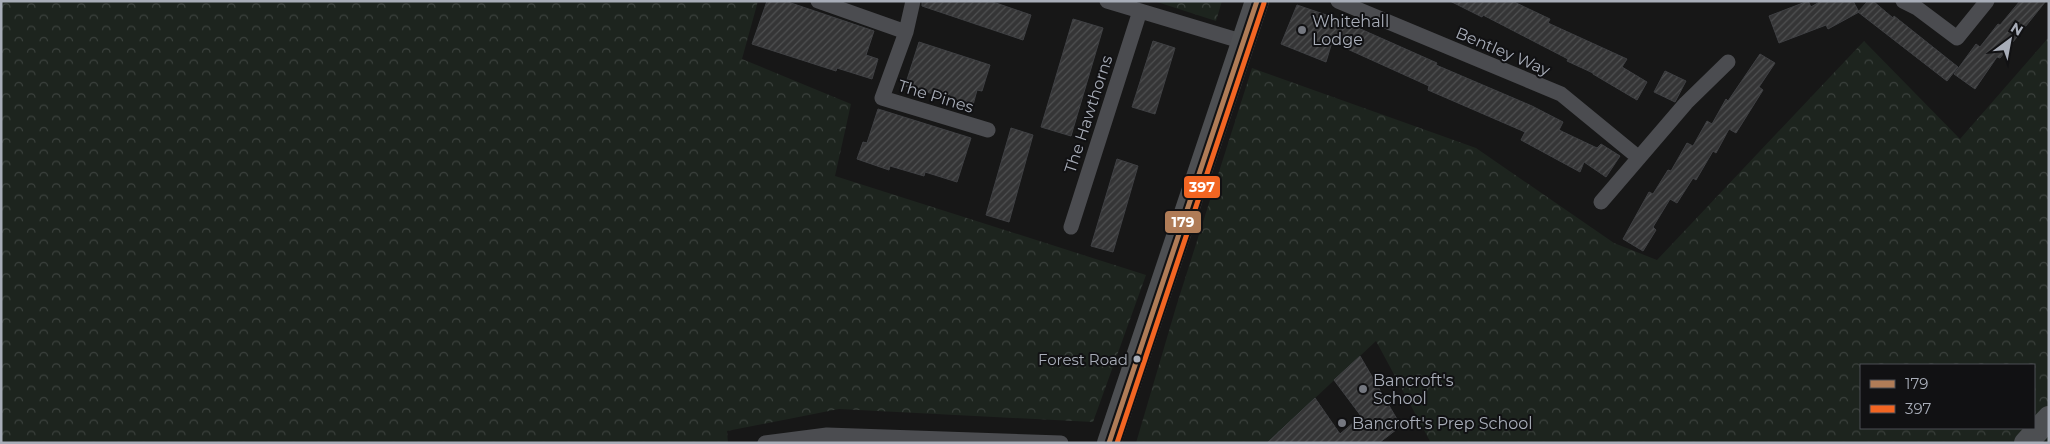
<svg xmlns="http://www.w3.org/2000/svg" width="2050" height="444" font-family="Montserrat,sans-serif">
  <style>
    .forest { fill: url(#forest-crowns); fill-rule: evenodd }
    .building { fill: url(#building-hatch); stroke: #3f4043 }
    .lines { fill: none; stroke-linecap: round; stroke-linejoin: round }
    .minor { stroke: #4b4c50; stroke-width: 15 }
    .primary { stroke: #4d4f52; stroke-width: 24 }
    .bus-1-casing { stroke: #111113; stroke-width: 9 }
    .bus-2-casing { stroke: #111113; stroke-width: 9 }
    .bus-1 { stroke: #b07c57; stroke-width: 5 }
    .bus-2 { stroke: #f26522; stroke-width: 5 }
    .poi-dot { fill: #757880; stroke: #111113; stroke-width: 2 }
    .bus-dot { fill: #a8adb8; stroke: #111113; stroke-width: 2 }
    .labels { text-anchor: middle; stroke-width: 4; stroke-linejoin: round; paint-order: stroke }
    .bus-label { font-size: 15px; fill: #a8adb8; stroke: #111113; text-anchor: end }
    .poi-label { font-size: 16px; fill: #a8adb8; stroke: #111113; text-anchor: start }
    .street-label { font-size: 16px; fill: #a8adb8; stroke: #111113 }
    .line-badge { stroke: #111113; stroke-width: 2 }
    .badge-label { font-size: 14px; text-anchor: middle; font-weight: bold; fill: #fff }
  </style>
  <defs>
    <pattern id="forest-crowns" width="20" height="18" patternUnits="userSpaceOnUse" patternTransform="scale(1.25)"><rect width="20" height="18" fill="#1d241e"/><path d="M2 6a3 3 0 1 1 6 0M12 15a3 3 0 1 1 6 0" fill="none" stroke="#3b413d"/></pattern>
    <pattern id="building-hatch" width="6" height="6" patternUnits="userSpaceOnUse" patternTransform="scale(1.25)"><rect width="6" height="6" fill="#353536"/><path d="M-1 1l2-2M0 6l6-6M5 7l2-2" fill="none" stroke="#4f5051"/></pattern>
  </defs>
  <rect width="100%" height="100%" fill="#171717"/>
  <path class="forest" d="M1,1H758L742,59L851,104L835,176L1146,275L1093,422L839,409L727,431L728,443H1Z
    M1154,1H1222L1216,21Z
    M2049,37V443H1431L1376,341L1267,443H1136L1176,307L1252,68L1476,148L1614,243L1657,260L1864,41L1960,139ZM1861,365H2034V428H1861Z"/>
  <path class="building" d="M767,1H785L874,31L866,55L878,59L872,79L837,68L836,71L752,44Z
    M922,1H990L1031,15L1023,40L922,6Z
    M1450,1H1512L1550,19L1548,23L1627,59L1622,67L1647,82L1637,100L1593,74V73L1567,61L1568,59L1483,15L1482,17Z
    M1808,1L1811,7L1821,1H1853L1859,12L1828,29L1826,25L1779,43L1769,16Z
    M1868,1H1873L1893,18L1894,16L1958,67L1947,81L1858,12Z
    M2020,1H2046L2000,58L1997,57L1975,89L1954,74L1976,44L1980,47L1998,24L2000,25Z
    M1297,5L1338,19L1437,63L1436,65L1532,106L1563,122L1559,130L1597,148L1601,144L1620,156L1606,177L1584,162L1580,172L1521,140L1525,132L1428,90L1429,86L1332,42L1326,62L1281,44Z
    M1073,19L1103,28L1071,136L1041,127Z
    M1153,41L1175,48L1155,114L1132,107Z
    M919,42L990,65L982,91L977,90L973,105L905,86Z
    M1760,54L1775,63L1759,87L1763,90L1736,133L1729,129L1716,153L1713,151L1696,180L1693,178L1677,203L1670,199L1653,227L1656,230L1643,251L1623,239L1649,192L1653,194L1668,170L1671,171L1687,143L1693,146L1707,121L1712,124L1726,99L1728,101Z
    M1665,71L1686,81L1675,102L1654,92Z
    M878,109L971,138L957,182L925,172L924,176L890,166L889,170L857,159L863,142L867,143Z
    M1011,128L1033,135L1009,222L986,215Z
    M1117,159L1138,166L1113,252L1091,246Z
    M1360,356L1401,426L1379,443H1267L1315,398L1340,434L1361,416L1334,380Z"/>
  <g class="lines">
    <path class="minor" d="M818,1L906,32
      M913,1L906,32L882,98L988,130
      M1107,1L1244,42
      M1338,1L1561,94L1639,158
      M1903,1L1917,8L1957,38L1987,1
      M1601,202L1686,103L1728,62
      M1071,227L1140,11
      M765,443L827,435L1061,443"/>
    <path class="primary" d="M1109,443L1257,1
      M2026,443L2049,418"/>
    <defs>
      <path id="bus-1" d="M1109,443L1257,1"/>
      <path id="bus-2" d="M1117,443L1264,3"/>
    </defs>
    <use href="#bus-1" class="bus-1-casing"/>
    <use href="#bus-2" class="bus-2-casing"/>
    <use href="#bus-1" class="bus-1"/>
    <use href="#bus-2" class="bus-2"/>
  </g>
  <g class="poi-dot">
    <circle cx="1302" cy="30" r="5"/>
    <circle cx="1363" cy="389" r="5"/>
    <circle cx="1342" cy="423" r="5"/>
  </g>
  <circle class="bus-dot" cx="1137" cy="359" r="4.5"/>
  <g class="labels">
    <g class="bus-label">
      <text x="1128" y="365">Forest Road</text>
    </g>
    <g class="poi-label">
      <text x="1312" y="27">Whitehall<tspan x="1312" dy="18">Lodge</tspan></text>
      <text x="1373" y="386">Bancroft's<tspan x="1373" dy="18">School</tspan></text>
      <text x="1352" y="429">Bancroft's Prep School</text>
    </g>
    <g class="street-label">
      <text transform="translate(1503 51) rotate(23)" y="6">Bentley Way</text>
      <text transform="translate(936 96) rotate(17)" y="6">The Pines</text>
      <text transform="translate(1088 114) rotate(-72)" y="6">The Hawthorns</text>
    </g>
  </g>
  <g class="line-badge">
    <rect x="1183" y="175" width="38" height="24" rx="5" fill="#f26522"/>
    <rect x="1164" y="210" width="38" height="24" rx="5" fill="#b07c57"/>
  </g>
  <g class="badge-label">
    <text x="1202" y="192">397</text>
    <text x="1183" y="227">179</text>
  </g>
  <rect width="2050" height="444" fill="none" stroke="#a8adb8" stroke-width="5"/>
  <rect x="1860" y="364" width="175" height="65" fill="#111113" stroke="#4d4f55"/>
  <rect x="1870" y="380" width="25" height="8" fill="#b07c57" stroke="#4d4f55"/>
  <text x="1905" y="389" font-size="15" fill="#a8adb8">179</text>
  <rect x="1870" y="405" width="25" height="8" fill="#f26522" stroke="#4d4f55"/>
  <text x="1905" y="414" font-size="15" fill="#a8adb8">397</text>
  <g transform="translate(2010 40) rotate(32)" stroke="#111113" stroke-width="4" paint-order="stroke">
  <path d="M0-4L9 19L0 12L-9 19Z" fill="#a8adb8"/>
  <text y="-8" font-size="14" font-weight="bold" text-anchor="middle" fill="#a8adb8">N</text>
  </g>
</svg>
